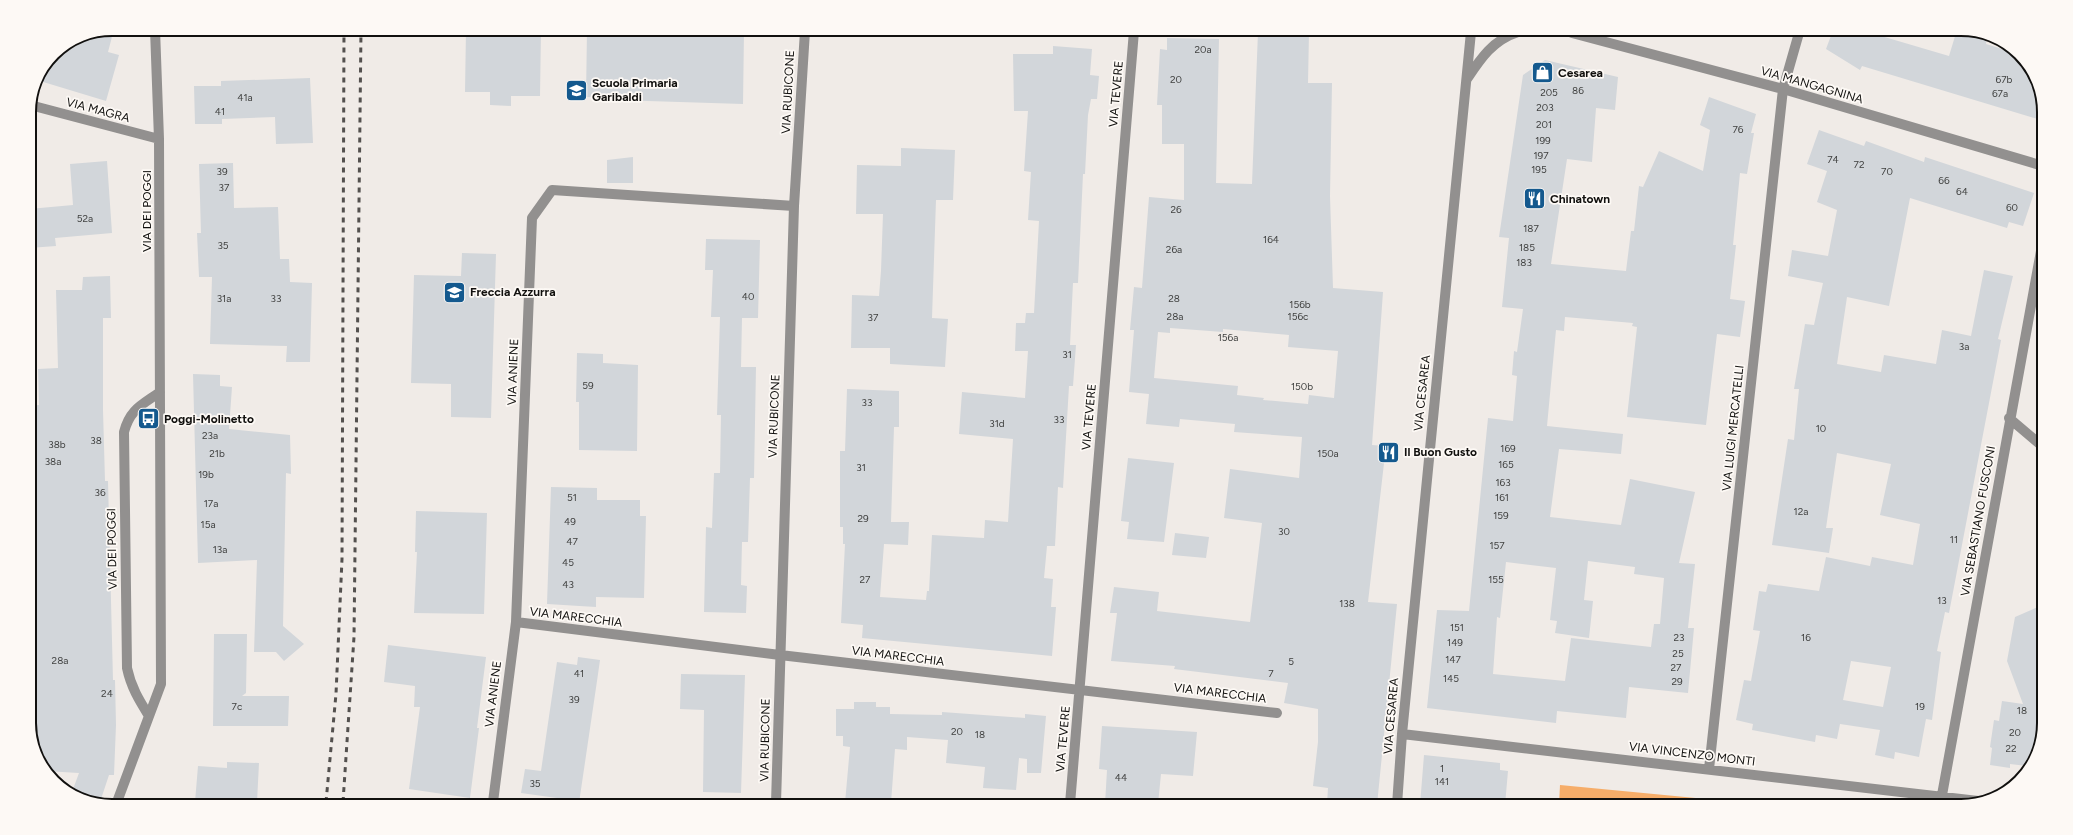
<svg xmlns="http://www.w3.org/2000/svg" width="2073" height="835" font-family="Figtree,sans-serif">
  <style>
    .green { fill: #f6ad69 }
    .building { fill: #d2d6da; fill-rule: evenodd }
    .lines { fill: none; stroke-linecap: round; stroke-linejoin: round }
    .minor { stroke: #92908f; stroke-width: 10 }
    .rail { stroke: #53504e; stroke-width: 3; stroke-dasharray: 5 5; stroke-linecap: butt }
    .labels { text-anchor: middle; stroke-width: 3.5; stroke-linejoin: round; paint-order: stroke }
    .number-label { font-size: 10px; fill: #414241 }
    .poi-label { font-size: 12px; font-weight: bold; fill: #11100e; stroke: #fdf9f5; text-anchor: start }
    .street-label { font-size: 12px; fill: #11100e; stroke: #fdf9f5 }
    .rim { fill: none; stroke: #11100e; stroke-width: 2 }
  </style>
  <rect width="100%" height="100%" fill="#f0ebe7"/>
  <path class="green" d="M1560,785L1779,806L1559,805Z"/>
  <path class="building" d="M114,29L108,52L119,55L106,101L40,81L44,68L54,53L81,35Z
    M466,30H541L540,96H511V106L490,105V92H465Z
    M587,30L744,31L743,104L616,100V98L586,97Z
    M1258,32H1309L1308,83H1332L1330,196L1333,288L1383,292L1372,445L1386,446L1368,602L1397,604L1377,805L1327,804L1328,788L1313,786L1318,742V709L1284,703L1288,683L1174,669L1175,666L1111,661L1117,613H1110L1114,587L1159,592L1157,611L1250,622L1262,523L1224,518L1230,469L1299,478L1302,437L1234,432L1235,424L1180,419L1179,427L1146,424L1149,394L1129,392L1134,330H1130L1134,287L1142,288L1149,197L1184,200V144H1162V105H1157L1160,49L1167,50V38L1219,39L1216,183L1252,184ZM1170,328L1223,332V329L1289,335L1288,347L1338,351L1334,398L1309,395L1308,404L1263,400L1264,398L1237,395L1238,386L1154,378L1158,332L1170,333Z
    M1832,33H1871L1949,56L1956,33H1974L1987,38L1986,44L2015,53L2027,62L2044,107V121L1862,66L1860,70L1826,49Z
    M1053,46L1092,49L1090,75L1099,76L1097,99H1091L1088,115L1085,174H1083L1078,283H1073L1070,345H1076L1073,386H1069L1063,488L1058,487L1055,546H1047L1044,578L1053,579L1051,607H1056L1052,656L862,638L863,625L841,623L845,544H843V527H840V451H845L847,389L899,391V427H894L891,522H909L908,545L884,544L880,597L926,600L927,591H929L932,535L984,538L985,520L1008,522L1013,439L959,434L962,392L1025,398L1028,351H1015L1016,323H1025L1026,313H1034L1039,221L1028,220L1031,172L1024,171L1028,111H1014L1013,54H1053Z
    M1545,60L1618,77L1615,110L1596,108L1592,162L1567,159L1551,264L1626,271L1631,231H1634L1639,186L1643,187L1659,151L1703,171L1710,130L1700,125L1709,97L1756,114L1751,133H1754L1747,174L1740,173L1733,245H1736L1730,299L1745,301L1740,337L1717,334L1706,425L1627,417L1637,327L1632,326L1633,323L1565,317L1564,331L1556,330L1547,426L1623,434L1621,454L1559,449L1550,517L1621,525L1630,479L1695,492L1679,563L1695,564L1688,628H1694L1688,693L1629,687L1626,718L1557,711L1556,723L1427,708L1437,610L1469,611L1488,418L1513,421L1517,376L1512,375L1514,351L1517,352L1523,309L1502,307L1509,238L1499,237L1523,75ZM1588,561L1635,567L1634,574L1664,578L1660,624H1654L1651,647L1571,638L1565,681L1493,674L1497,617L1500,618L1506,562L1556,568L1550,620L1557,621L1555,633L1589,638L1593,601L1584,600Z
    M310,78L313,143L276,144L275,117L222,119V124H195L194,86H221V81Z
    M1819,130L1864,146L1866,141L1924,162L1925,157L2034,193L2023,226L2009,222L2007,228L1910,198L1889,306L1847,297L1837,364L1881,372L1884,355L1936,364L1942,330L1971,336L1984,270L2013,276L1998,339L2001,340L1949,613L1945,612L1937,651L1941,652L1932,720L1926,719L1919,757L1895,752L1894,759L1875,755L1880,730L1840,724L1837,739L1816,735L1815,742L1752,730L1753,724L1736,720L1744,680L1751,681L1760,631L1753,630L1759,591L1766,592L1768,584L1819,591L1826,557L1870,566L1872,557L1913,565L1920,524L1880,515L1891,464L1837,453L1826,528H1833L1829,553L1772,545L1788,439L1794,440L1799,389H1794L1805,324L1814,325L1823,283L1788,276L1792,250L1828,256L1837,210L1817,202L1827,171L1807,164ZM1851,661L1891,667L1883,707L1843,700Z
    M901,148L955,150L953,200H936L932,318L948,319L945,367L890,364V348H851L852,295L879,296L881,271L883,214H856L857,165L901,166Z
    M633,157V183H607V160Z
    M107,161L112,233L55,238L56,246L29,248V209L73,205L70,164Z
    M233,163L234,208L278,207L280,259H289L290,282L312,283L310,362H286L287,346L210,344L212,277H199L197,233H201L199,164Z
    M706,239L760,240L758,318H742L741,367H756L754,478H750L748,542H742L741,585L747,586L746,613L704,612L706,527L712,528L714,473H720L721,415H717L720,317H711L713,270H705Z
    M462,253L496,254L491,418L451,417V384L411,383L414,275L461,276Z
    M110,276L111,318H103V410L105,481H108L113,680H115L116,725L114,775H109L100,802H85L72,792L79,773L45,771L29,728V406L39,405L38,369L58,368L56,290H82L83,277Z
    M577,353L603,354V363L638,365L637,451L579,450V402H576Z
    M193,374L220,375V386L232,387L229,429L290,435L291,474L286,473L283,626L304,644L284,661L276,652H254L257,560L198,563Z
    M1128,458L1174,463L1164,542L1127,539L1129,522L1121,521Z
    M551,487L597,488V500H640V516H646L644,598L596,597V607L547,604Z
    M416,511L487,513L484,614L414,613L417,552H415Z
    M1175,533L1209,537L1206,558L1172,555Z
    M2040,606V750L2027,766L2010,764V768L1990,765L1992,748L1990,747L1994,720L1999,721L2002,701L2023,704L2007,661L2015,617Z
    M214,634H247L246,693L242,696H289L288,726H213Z
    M388,645L486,657L477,728H479L470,798L409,789L420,707H414L415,686L384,682Z
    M578,657L600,660L597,681L579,803H556L557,798L521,793L525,769L541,771L557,662L577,665Z
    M681,674L745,675L741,793L703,792L704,710L680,709Z
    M854,702H876V707H890V714L942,715V712L1025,718V714L1046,716L1041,773H1027V759L1019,758L1016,790L983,788L985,767L946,763L948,740L907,737V750L895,749L891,803H845L850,747L843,746V736H836V709H854Z
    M1102,726L1197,732L1193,776L1161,774L1158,804H1105L1107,770L1099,769Z
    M1424,755L1500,763V770L1508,771L1505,805L1449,801V805H1420Z
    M227,762L259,763L257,802H195L198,766L227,768Z"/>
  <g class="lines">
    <path class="minor" d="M1572,33L1783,89L2043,166
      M1467,79C1481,58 1493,40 1518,32
      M30,105L159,139
      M2009,418L2042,446
      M516,622L780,655L1277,713
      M149,716C139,700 131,687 127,668L124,432C130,409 142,405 160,392
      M1402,734L1978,801
      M1709,769L1783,89L1799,33
      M117,802L161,684L159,139L155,29
      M493,802L516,622L532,218L552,190L794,206
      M776,803L794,206L805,31
      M1070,804L1134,31
      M1397,805L1402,734L1471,32
      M1940,806L2043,240"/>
    <path class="rail" d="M326,802L336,694L342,559L344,30
      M343,802L354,637L361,30"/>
  </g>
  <defs>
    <symbol id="shop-square" viewBox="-11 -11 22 22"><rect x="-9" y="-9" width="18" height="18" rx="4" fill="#14598e" stroke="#fdf9f5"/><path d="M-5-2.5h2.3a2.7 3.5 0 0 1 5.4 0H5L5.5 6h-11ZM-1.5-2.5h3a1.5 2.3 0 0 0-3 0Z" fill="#fff"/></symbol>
    <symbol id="school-square" viewBox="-11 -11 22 22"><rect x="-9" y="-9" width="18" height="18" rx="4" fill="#14598e" stroke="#fdf9f5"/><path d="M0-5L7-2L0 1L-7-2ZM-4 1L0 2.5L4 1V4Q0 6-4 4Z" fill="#fff"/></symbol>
    <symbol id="restaurant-square" viewBox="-11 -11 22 22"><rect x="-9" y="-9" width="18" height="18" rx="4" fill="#14598e" stroke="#fdf9f5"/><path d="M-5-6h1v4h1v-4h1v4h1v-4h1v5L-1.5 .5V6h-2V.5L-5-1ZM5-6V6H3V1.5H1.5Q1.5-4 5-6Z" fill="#fff"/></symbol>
    <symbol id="bus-square" viewBox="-11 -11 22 22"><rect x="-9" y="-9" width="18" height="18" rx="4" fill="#14598e" stroke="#fdf9f5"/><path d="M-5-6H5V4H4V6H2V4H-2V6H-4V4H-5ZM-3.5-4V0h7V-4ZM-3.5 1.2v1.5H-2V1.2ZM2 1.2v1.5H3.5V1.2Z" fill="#fff"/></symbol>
  </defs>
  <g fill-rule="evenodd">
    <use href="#shop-square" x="1530" y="60" width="25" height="25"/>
    <use href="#school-square" x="564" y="78" width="25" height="25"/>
    <use href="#restaurant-square" x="1522" y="186" width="25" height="25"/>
    <use href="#school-square" x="442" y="280" width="25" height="25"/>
    <use href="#bus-square" x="136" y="406" width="25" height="25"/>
    <use href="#restaurant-square" x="1376" y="440" width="25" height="25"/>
  </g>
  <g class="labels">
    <g class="number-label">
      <text x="1203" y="53">20a</text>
      <text x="1176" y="83">20</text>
      <text x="2004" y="83">67b</text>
      <text x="1578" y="94">86</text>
      <text x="1549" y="96">205</text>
      <text x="2000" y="97">67a</text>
      <text x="245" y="101">41a</text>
      <text x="1545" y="111">203</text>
      <text x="220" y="115">41</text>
      <text x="1544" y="128">201</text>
      <text x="1738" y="133">76</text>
      <text x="1543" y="144">199</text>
      <text x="1541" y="159">197</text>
      <text x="1833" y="163">74</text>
      <text x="1859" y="168">72</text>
      <text x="1539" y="173">195</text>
      <text x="222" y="175">39</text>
      <text x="1887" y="175">70</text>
      <text x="1944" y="184">66</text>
      <text x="224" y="191">37</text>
      <text x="1962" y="195">64</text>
      <text x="2012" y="211">60</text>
      <text x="1176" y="213">26</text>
      <text x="85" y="222">52a</text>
      <text x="1531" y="232">187</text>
      <text x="1271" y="243">164</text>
      <text x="223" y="249">35</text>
      <text x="1527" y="251">185</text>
      <text x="1174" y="253">26a</text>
      <text x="1524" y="266">183</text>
      <text x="748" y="300">40</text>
      <text x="224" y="302">31a</text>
      <text x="276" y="302">33</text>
      <text x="1174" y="302">28</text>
      <text x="1300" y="308">156b</text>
      <text x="1175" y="320">28a</text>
      <text x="1298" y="320">156c</text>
      <text x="873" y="321">37</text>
      <text x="1228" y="341">156a</text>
      <text x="1964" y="350">3a</text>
      <text x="1067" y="358">31</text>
      <text x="588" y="389">59</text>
      <text x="1302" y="390">150b</text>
      <text x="867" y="406">33</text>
      <text x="1059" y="423">33</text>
      <text x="997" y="427">31d</text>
      <text x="1821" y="432">10</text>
      <text x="210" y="439">23a</text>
      <text x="96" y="444">38</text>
      <text x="57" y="448">38b</text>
      <text x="1508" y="452">169</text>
      <text x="217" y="457">21b</text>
      <text x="1328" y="457">150a</text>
      <text x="53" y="465">38a</text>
      <text x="1506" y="468">165</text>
      <text x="861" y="471">31</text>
      <text x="206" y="478">19b</text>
      <text x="1503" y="486">163</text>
      <text x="100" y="496">36</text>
      <text x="572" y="501">51</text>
      <text x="1502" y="501">161</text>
      <text x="211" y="507">17a</text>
      <text x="1801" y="515">12a</text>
      <text x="1501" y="519">159</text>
      <text x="863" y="522">29</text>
      <text x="570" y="525">49</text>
      <text x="208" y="528">15a</text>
      <text x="1284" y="535">30</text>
      <text x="1954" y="543">11</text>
      <text x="572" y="545">47</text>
      <text x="1497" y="549">157</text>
      <text x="220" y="553">13a</text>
      <text x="568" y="566">45</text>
      <text x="865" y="583">27</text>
      <text x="1496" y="583">155</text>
      <text x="568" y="588">43</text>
      <text x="1942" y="604">13</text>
      <text x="1347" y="607">138</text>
      <text x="1457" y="631">151</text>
      <text x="1679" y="641">23</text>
      <text x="1806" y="641">16</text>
      <text x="1455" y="646">149</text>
      <text x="1678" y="657">25</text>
      <text x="1453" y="663">147</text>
      <text x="60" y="664">28a</text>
      <text x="1291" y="665">5</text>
      <text x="1676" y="671">27</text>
      <text x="579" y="677">41</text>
      <text x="1271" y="677">7</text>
      <text x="1451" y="682">145</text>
      <text x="1677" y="685">29</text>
      <text x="107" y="697">24</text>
      <text x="574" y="703">39</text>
      <text x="237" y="710">7c</text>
      <text x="1920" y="710">19</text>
      <text x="2022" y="714">18</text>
      <text x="957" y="735">20</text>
      <text x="2015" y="736">20</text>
      <text x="980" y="738">18</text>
      <text x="2011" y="752">22</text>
      <text x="1442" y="772">1</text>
      <text x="1121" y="781">44</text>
      <text x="1442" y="785">141</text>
      <text x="535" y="787">35</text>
    </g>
    <g class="poi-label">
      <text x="1558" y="77">Cesarea</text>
      <text x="592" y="87">Scuola Primaria<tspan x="592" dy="14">Garibaldi</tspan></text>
      <text x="1550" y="203">Chinatown</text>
      <text x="470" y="296">Freccia Azzurra</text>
      <text x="164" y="423">Poggi-Molinetto</text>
      <text x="1404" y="456">Il Buon Gusto</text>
    </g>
    <g class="street-label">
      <text transform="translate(1812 85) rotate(16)" y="4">VIA MANGAGNINA</text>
      <text transform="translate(788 92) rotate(-87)" y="4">VIA RUBICONE</text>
      <text transform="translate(1116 94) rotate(-85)" y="4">VIA TEVERE</text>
      <text transform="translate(98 110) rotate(15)" y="4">VIA MAGRA</text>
      <text transform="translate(147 211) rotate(-90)" y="4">VIA DEI POGGI</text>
      <text transform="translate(513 372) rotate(-88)" y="4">VIA ANIENE</text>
      <text transform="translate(1422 393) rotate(-84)" y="4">VIA CESAREA</text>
      <text transform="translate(774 416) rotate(-88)" y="4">VIA RUBICONE</text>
      <text transform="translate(1089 417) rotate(-85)" y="4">VIA TEVERE</text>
      <text transform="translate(1733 428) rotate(-84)" y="4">VIA LUIGI MERCATELLI</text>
      <text transform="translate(1978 521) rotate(-80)" y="4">VIA SEBASTIANO FUSCONI</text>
      <text transform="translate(112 549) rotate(-91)" y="4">VIA DEI POGGI</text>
      <text transform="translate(576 617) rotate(7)" y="4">VIA MARECCHIA</text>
      <text transform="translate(898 656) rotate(7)" y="4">VIA MARECCHIA</text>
      <text transform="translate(1220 693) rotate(7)" y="4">VIA MARECCHIA</text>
      <text transform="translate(493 694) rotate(-83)" y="4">VIA ANIENE</text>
      <text transform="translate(1391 716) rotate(-85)" y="4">VIA CESAREA</text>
      <text transform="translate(1063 739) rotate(-85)" y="4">VIA TEVERE</text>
      <text transform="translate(765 740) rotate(-89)" y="4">VIA RUBICONE</text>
      <text transform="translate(1692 754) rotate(7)" y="4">VIA VINCENZO MONTI</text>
    </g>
  </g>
  <path d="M0 0H2073V835H0ZM112 36H1961A76 76 0 0 1 2037 112V723A76 76 0 0 1 1961 799H112A76 76 0 0 1 36 723V112A76 76 0 0 1 112 36Z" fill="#fdf9f5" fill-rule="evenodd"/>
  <path class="rim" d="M112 36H1961A76 76 0 0 1 2037 112V723A76 76 0 0 1 1961 799H112A76 76 0 0 1 36 723V112A76 76 0 0 1 112 36Z"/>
</svg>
